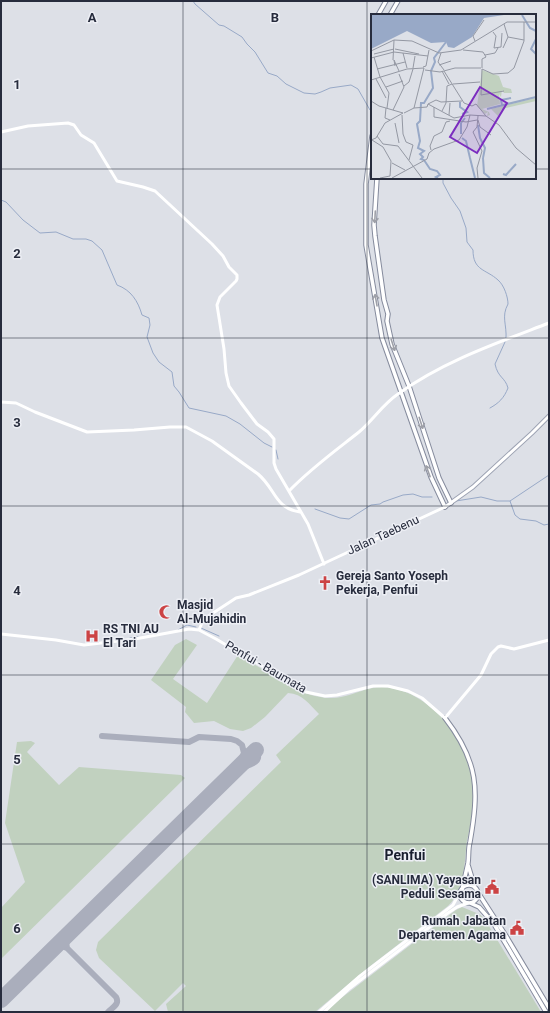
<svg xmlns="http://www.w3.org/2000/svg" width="550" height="1013" font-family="Roboto,sans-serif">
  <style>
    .green { fill: #c1d1bf }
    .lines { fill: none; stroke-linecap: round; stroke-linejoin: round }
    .stream { stroke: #98a9c7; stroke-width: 1 }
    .taxiway { stroke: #aaaebc; stroke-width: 6 }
    .runway { stroke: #aaaebc; stroke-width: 16 }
    .primary-casing { stroke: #9da3b3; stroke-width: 5 }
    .highway-casing { stroke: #858b9d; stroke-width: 5.5 }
    .secondary { stroke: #fff; stroke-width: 3 }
    .primary { stroke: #fff; stroke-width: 3 }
    .highway { stroke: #fff; stroke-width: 3.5 }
    .oneway { stroke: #9ea0a8 }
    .grid { fill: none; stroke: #272c3d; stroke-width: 1; stroke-opacity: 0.55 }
    .labels { text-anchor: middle; stroke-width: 3; stroke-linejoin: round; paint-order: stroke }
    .street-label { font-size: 12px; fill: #272c3d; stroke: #edeff5 }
    .poi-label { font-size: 12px; font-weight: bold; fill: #272c3d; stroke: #edeff5; text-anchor: start }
    .quarter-label { font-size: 14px; font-weight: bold; fill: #191e2e; stroke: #edeff5 }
    .inset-river { fill: none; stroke: #98a9c7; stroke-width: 2 }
    .inset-road { fill: none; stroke: #9498a3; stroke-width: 1 }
    .view { fill: #7b2cbf; fill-opacity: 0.15; stroke: #7b2cbf; stroke-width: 2 }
    .inset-edge { fill: none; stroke: #272c3d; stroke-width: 2 }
    .grid-label { font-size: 13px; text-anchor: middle; font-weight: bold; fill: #272c3d; stroke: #edeff5; stroke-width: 3; stroke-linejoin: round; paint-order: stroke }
  </style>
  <rect width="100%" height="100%" fill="#dde0e7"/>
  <path class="green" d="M186,639L197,645L173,679L207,703L238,655L300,691C312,696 328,700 341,697C356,694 367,687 382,687C429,689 468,739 473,783C475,795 473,808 471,820C470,827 469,833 467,840C464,862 466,889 448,906L369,967L315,1012H168L166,1004L186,986L183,983L155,1011L99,958L96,950L98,942L281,762L276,755L319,714C309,704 303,694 288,693L265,717L251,728L243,731L230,729L214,721L194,723L185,712L186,707L151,680L175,645Z
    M31,741L35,743L27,752L59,785L79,767L181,775L185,778L1,959V908L25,882L5,823L17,742Z
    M462,907L479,914L484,918L541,1012H326L340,999L456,910Z"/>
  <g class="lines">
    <path class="stream" d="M193,1L195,4L219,25L224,26L242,37L247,44L255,52L268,73L277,76L286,84L304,93L315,94L321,92L330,88L351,85L358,89L370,110L372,111
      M443,178V183L451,198L460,211L466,228L467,242L473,250C473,271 486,269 498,280C504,285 508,297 508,304C501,317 507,324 506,339
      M1,200L6,202L23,220L40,233L56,232L73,239H86L92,241L102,250L117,285C131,290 138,301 142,315L149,318L150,325L147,337L153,353L159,362L172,372L174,386L179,392L189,408L226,416L240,424L264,443L272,447
      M490,408C499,403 504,398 508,388C505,377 498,378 495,364L505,342
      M276,450L278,459
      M549,475L510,501L515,515L520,519L536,521L544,525L549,524
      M456,501L481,497L497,501H510
      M315,509L340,518L349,519L371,505L380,504L383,502L403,495L413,494L422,497H432
      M201,628L219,636
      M178,630L187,625L196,627
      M130,638L138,637"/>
    <path class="taxiway" d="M102,736L189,742L199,737L231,739L237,741L242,745L244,753L237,768
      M237,768C245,767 266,762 255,751L251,750L244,753
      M54,947L61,946L67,948L116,997C120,1004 113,1007 108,1012
      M67,948L66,942L67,935"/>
    <path class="runway" d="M1,1000L256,750"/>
    <defs>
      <path id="primary" d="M445,507L473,487L532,433L549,416"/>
      <path id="highway" d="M378,15L386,1
        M390,15L398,1
        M372,136L366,184V245L382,338L431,477L445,507
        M377,178L374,225L375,236L384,300L388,314L387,321L392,344L409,386L439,478L451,503
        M445,718C479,762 479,790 470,842C468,849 469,856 468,863C466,872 464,881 462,890
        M468,865L475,888
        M460 894a9 9 0 1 1 18 0a9 9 0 1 1-18 0Z
        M477,891L506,936L549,1008
        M470,903L479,907L494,924L546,1012"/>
    </defs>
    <use href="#primary" class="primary-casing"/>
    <use href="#highway" class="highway-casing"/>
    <path class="secondary" d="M1,132L28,126L68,123L74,125L81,135L94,143L117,181L143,187L155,191L212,244L223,256L229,267L237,275V279L236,281L220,297L217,305L224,349L226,373L229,386L241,403L257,424L268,432L274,439V463L276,469L308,524L324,564
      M1,402L16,403L35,412L87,432L134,430L170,427H186L212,441L258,474C276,489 274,508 300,512
      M289,491C310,469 335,451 359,432C373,420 383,404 398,394C444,361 497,343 549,323
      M199,630L202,623L207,617L236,598L249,595L299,575L445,507
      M1,634L56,640L84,645L135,639L189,629L199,630L216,639L306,692L325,696L337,695L373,686H388L408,691L422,698L445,718L481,675L491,654L498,647L501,646L514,649L549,640
      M319,1012L360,976L453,905L460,892
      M324,1012L350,988L448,913L457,907L468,903"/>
    <use href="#primary" class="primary"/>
    <use href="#highway" class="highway"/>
  </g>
  <defs><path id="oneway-shaft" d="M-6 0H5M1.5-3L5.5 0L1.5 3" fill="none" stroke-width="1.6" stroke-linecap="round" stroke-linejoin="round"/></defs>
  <g class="oneway">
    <use href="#oneway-shaft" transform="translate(375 217) rotate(93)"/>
    <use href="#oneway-shaft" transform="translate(376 300) rotate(-100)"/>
    <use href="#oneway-shaft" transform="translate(393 345) rotate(72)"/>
    <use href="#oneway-shaft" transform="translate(421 423) rotate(72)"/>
    <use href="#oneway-shaft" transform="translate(428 471) rotate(-110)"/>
  </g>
  <path class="grid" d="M183,1V1012M367,1V1012M1,169H372M535,169H549M1,338H549M1,506H549M1,675H549M1,844H549"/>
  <defs>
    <symbol id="church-bare" viewBox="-9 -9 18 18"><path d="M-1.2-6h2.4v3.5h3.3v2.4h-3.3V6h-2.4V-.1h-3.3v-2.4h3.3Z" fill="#cc4344" stroke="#edeff5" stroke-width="2.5" paint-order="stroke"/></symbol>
    <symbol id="mosque-bare" viewBox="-9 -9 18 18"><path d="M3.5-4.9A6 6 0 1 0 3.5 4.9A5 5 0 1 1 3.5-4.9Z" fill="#cc4344" stroke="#edeff5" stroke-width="2.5" paint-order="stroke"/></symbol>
    <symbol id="hospital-bare" viewBox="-9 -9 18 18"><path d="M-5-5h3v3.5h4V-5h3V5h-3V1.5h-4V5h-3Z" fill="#cc4344" stroke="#edeff5" stroke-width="2.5" paint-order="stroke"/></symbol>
    <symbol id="civic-bare" viewBox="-9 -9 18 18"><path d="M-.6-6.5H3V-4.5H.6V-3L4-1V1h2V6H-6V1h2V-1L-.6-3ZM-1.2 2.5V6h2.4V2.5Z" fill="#cc4344" stroke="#edeff5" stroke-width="2.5" paint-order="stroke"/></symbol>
  </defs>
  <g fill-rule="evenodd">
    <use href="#church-bare" x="315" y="573" width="20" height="20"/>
    <use href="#mosque-bare" x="156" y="602" width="20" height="20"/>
    <use href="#hospital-bare" x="82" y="626" width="20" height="20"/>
    <use href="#civic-bare" x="482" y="877" width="20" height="20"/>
    <use href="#civic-bare" x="507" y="918" width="20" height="20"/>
  </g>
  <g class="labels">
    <g class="street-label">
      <text transform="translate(383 535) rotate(-25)" y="4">Jalan Taebenu</text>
      <text transform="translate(266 667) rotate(30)" y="4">Penfui - Baumata</text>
    </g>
    <g class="poi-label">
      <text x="336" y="580">Gereja Santo Yoseph<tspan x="336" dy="14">Pekerja, Penfui</tspan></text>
      <text x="177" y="609">Masjid<tspan x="177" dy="14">Al-Mujahidin</tspan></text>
      <text x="103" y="633">RS TNI AU<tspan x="103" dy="14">El Tari</tspan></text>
      <text x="481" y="884" text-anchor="end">(SANLIMA) Yayasan<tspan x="481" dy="14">Peduli Sesama</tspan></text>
      <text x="506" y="925" text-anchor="end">Rumah Jabatan<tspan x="506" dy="14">Departemen Agama</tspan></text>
    </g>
    <g class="quarter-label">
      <text x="405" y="860">Penfui</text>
    </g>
  </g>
  <g transform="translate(371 14)">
    <rect width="165" height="165" fill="#dde0e7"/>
    <path d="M111,56L128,62L132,73L140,75L141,79H133L131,76L130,83L128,80L129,90L111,95L118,98L119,101L116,102L117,98L114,100L106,92ZM165,84V87L131,95L127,102L120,95Z" fill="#c1d1bf"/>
    <path d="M0,1H133L113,4L101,23L83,34L77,33L75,28L60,29L36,17L0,35Z" fill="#98a9c7"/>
    <path class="inset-river" d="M151,1L159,14L165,17M165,25L160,35L165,40M89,88V93L96,98L91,100M131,91L130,86L140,84M116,95L165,83M107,111L109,124L114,134L112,144M90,120V109L94,104M91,124L95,127L99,144M99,144L104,164M112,144L113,159L119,164M132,160L135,161L145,150M67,164L65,163L69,161L66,157L59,155L53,146L50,145L52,143L49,140L53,137L47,134L49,127L46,110L49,107L50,89H53L62,74L60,57L64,48L63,44L75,28"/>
    <path class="inset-road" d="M122,18L125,22L123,34L130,33L131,19M137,23L153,26M104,27L102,22L113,6M132,34L137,23L133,10M24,35L48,40M92,36L112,38L115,43L111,45V54M0,37L23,26L41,27L68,39L90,36L136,8H165M23,38L57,42M32,39L36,54M70,39L67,48L73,56M3,40L23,35M114,41L124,39L127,34M3,43L9,63M0,44L23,38M22,46L23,26M68,51L80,47M24,52L23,46L28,57M52,53L55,52L58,36M42,54L44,42M6,55L34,48M54,56L69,58L84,54H110M71,57L78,70M73,57L93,89L101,92L105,90L115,102L128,111L145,134L165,151M9,63L18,79L16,94M5,65L15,84M0,66L36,55L53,54L43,94M82,70L109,68M33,72L38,68L42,55M15,73L32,67M110,81L133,77M110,81L111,55L122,60L137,59L143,54L153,27V8M0,87L8,92L32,99M57,90L65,86L70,88L91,87M63,93V103L95,108L106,106M15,94L14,104L19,106M22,96L33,73L28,60M71,97L75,89L76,72L81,70M33,99L43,94L56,93L57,90L83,104L99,101M31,101L32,120L35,128L42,131L38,146M78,101L79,89M99,101L115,102M107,102L106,113L102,118L111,137L106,154L107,164M107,106L109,113L120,121M24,109L28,129M6,122L12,130L27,132L51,164M0,126L5,124L14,109L32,99M1,126L12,133L20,147L19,162L9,164M60,136L59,132L63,122L71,118L75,108L79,107M21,149L34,156M21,164L56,145L58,139L63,135L88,126L96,113L99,101"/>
    <path class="view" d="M109,73L136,89L106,139L79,123Z"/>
    <rect width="165" height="165" class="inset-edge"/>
  </g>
  <g class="grid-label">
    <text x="92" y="22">A</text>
    <text x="275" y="22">B</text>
    <text x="17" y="89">1</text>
    <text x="17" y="258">2</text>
    <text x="17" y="427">3</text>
    <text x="17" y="595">4</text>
    <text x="17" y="764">5</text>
    <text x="17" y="933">6</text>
  </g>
  <rect width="550" height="1013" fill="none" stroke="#272c3d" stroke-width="4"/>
</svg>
